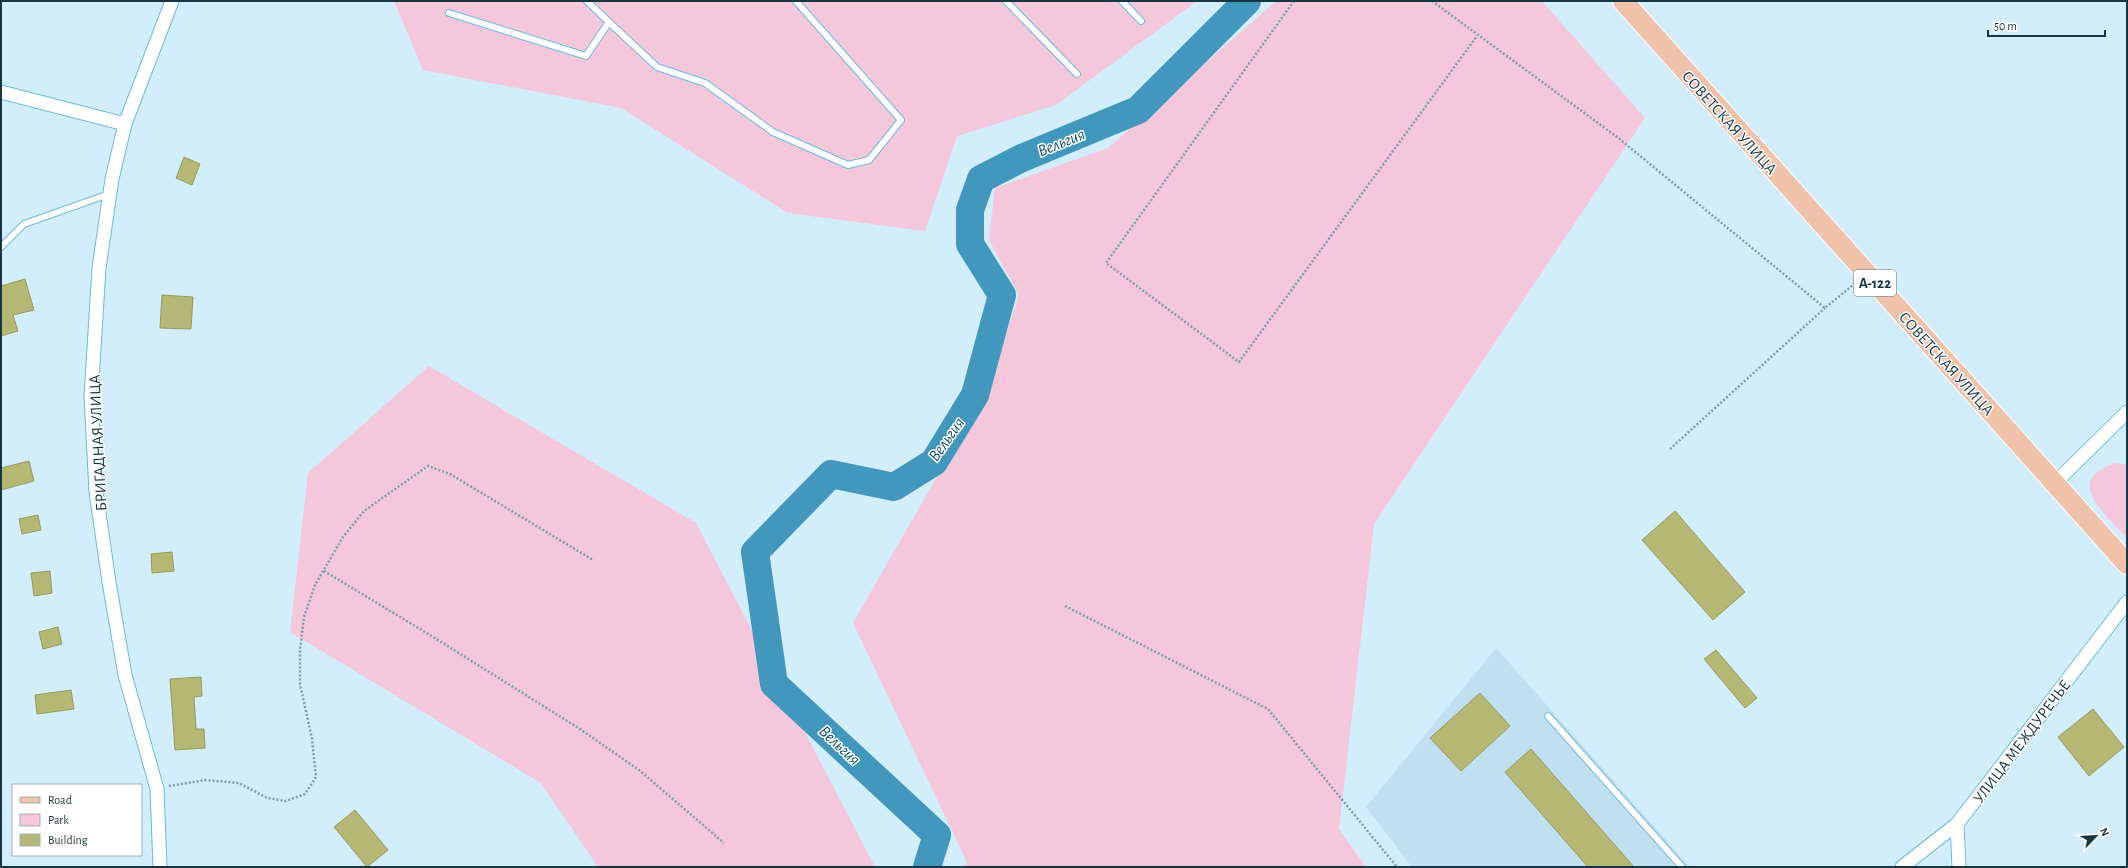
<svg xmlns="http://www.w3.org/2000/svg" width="2128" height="868" font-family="'Alegreya Sans',sans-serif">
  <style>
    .built { fill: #c0dff0 }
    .green { fill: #f4c7da }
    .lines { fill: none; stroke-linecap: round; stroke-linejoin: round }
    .river { stroke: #4297bd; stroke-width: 28 }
    .building { fill: #b5b875; stroke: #989a58 }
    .lane-casing { stroke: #6fb8db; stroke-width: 8 }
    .street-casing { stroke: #6fb8db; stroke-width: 15 }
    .primary-casing { stroke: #fff; stroke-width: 22 }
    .path { stroke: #7f9caa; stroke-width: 2.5; stroke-dasharray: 2 2; stroke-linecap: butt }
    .lane { stroke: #fff; stroke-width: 6 }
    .street { stroke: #fff; stroke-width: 13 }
    .primary { stroke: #f0c2a9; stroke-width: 20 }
    .labels { text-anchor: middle; stroke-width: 3; stroke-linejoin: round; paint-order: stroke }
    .shield { fill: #fff; stroke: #5d727c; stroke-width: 1 }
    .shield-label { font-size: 15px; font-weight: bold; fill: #173644 }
    .street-label { font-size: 16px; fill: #173644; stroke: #fff }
    .water-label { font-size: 17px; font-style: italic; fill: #0c526d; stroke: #fff }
  </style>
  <rect width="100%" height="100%" fill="#d2eefc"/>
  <path class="built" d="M1496,648L1690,867H1412L1366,807Z"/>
  <path class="green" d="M394,1H1197L1056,105L957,136L925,231L788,213L621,108L423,70Z
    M1276,1H1542L1645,118L1374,524L1339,829L1366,867H963L967,862L853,623L989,386L1019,295L989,240L995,188L1108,148Z
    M429,366L696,523L875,867H598L541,783L290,632L308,473Z
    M2116,463L2127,465V538C2105,514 2062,480 2116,463Z"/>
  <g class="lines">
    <path class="river" d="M927,867L937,835L774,684L755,552L831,474L894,487L934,462L975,395L1002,295L970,244V210L981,179L1022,158L1138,110L1247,1"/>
  </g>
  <path class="building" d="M184,157L200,164L192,185L176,178Z
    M25,279L34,310L13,315L18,331L1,336V286Z
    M162,295L193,297L191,329L160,328Z
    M29,461L34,481L1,490V468Z
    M1675,511L1745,592L1713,620L1642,540Z
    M38,515L41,530L22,534L19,519Z
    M172,552L174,571L152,573L151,554Z
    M50,571L52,593L34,596L31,573Z
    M58,627L62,644L43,649L39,632Z
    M1716,650L1757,698L1745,708L1704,659Z
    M201,677L202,696L194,697L196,729H204L205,748L175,750L170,679Z
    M71,690L74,709L37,714L35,695Z
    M1480,693L1510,726L1461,771L1430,738Z
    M2093,709L2124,747L2089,776L2058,737Z
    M1531,749L1634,867H1588L1505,772Z
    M355,810L388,850L367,867L334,827Z"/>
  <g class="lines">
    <defs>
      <path id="lane" d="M1006,1L1077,74
        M1122,1L1141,21
        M449,13L586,56L609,22L587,1
        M609,22L657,67L705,83L773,132L848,165L869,160L901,120L796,1
        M1,247L24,224L109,194
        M1548,716L1682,867"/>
      <path id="street" d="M1,92L125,124
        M2056,482L2127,412
        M1957,824L1959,867
        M160,867L157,789L125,675L109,582L96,492L91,397L99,268L112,179L125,124L172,1
        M1902,867L1957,824L2127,602"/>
      <path id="primary" d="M1623,1L2127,564"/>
    </defs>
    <use href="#lane" class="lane-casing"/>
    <use href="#street" class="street-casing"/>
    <use href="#primary" class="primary-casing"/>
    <path class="path" d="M1294,1L1106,263L1239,362L1477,36
      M1432,1L1617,137L1825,308L1854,284
      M1670,449L1825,308
      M324,571L430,635L580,729L639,770L724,843
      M1065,606L1268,709L1397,867
      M169,786L206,780L239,783L267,798L286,801L305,794L316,777L312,739L300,684V650L304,617L315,585L343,537L364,511L428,466L450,474L593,560"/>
    <use href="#lane" class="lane"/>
    <use href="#street" class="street"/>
    <use href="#primary" class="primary"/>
  </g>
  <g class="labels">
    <rect class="shield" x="1854" y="270" width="42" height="26" rx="3"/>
    <g class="shield-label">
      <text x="1875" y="288">А-122</text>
    </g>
    <g class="street-label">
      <text transform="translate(1730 122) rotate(48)" y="6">СОВЕТСКАЯ УЛИЦА</text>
      <text transform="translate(1947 363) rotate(48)" y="6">СОВЕТСКАЯ УЛИЦА</text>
      <text transform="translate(97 443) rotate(-93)" y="6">БРИГАДНАЯ УЛИЦА</text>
      <text transform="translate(2021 741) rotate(-53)" y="6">УЛИЦА МЕЖДУРЕЧЬЕ</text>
    </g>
    <g class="water-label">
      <text transform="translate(1061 142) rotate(-22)" y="6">Вельгия</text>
      <text transform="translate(946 439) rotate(-55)" y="6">Вельгия</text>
      <text transform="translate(840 745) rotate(43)" y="6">Вельгия</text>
    </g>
  </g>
  <rect width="2128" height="868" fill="none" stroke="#173644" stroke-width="4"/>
  <rect x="12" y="784" width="130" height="72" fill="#ffffff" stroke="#a2afb4"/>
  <rect x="20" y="797" width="20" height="6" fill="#f0c2a9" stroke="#a2afb4"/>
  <text x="48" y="804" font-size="12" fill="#173644">Road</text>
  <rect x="20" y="814" width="20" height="12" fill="#f4c7da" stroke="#a2afb4"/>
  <text x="48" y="824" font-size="12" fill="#173644">Park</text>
  <rect x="20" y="834" width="20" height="12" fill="#b5b875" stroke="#a2afb4"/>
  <text x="48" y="844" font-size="12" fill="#173644">Building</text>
  <g transform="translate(2096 836) rotate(65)" stroke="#ffffff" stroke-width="3" paint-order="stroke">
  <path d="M0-3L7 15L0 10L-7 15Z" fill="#173644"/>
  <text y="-6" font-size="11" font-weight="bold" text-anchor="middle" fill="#173644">N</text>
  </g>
  <path d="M1988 30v6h117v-6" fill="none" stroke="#173644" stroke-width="2"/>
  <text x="1994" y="30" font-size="12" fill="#173644" stroke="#ffffff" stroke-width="3" paint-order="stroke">50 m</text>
</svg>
